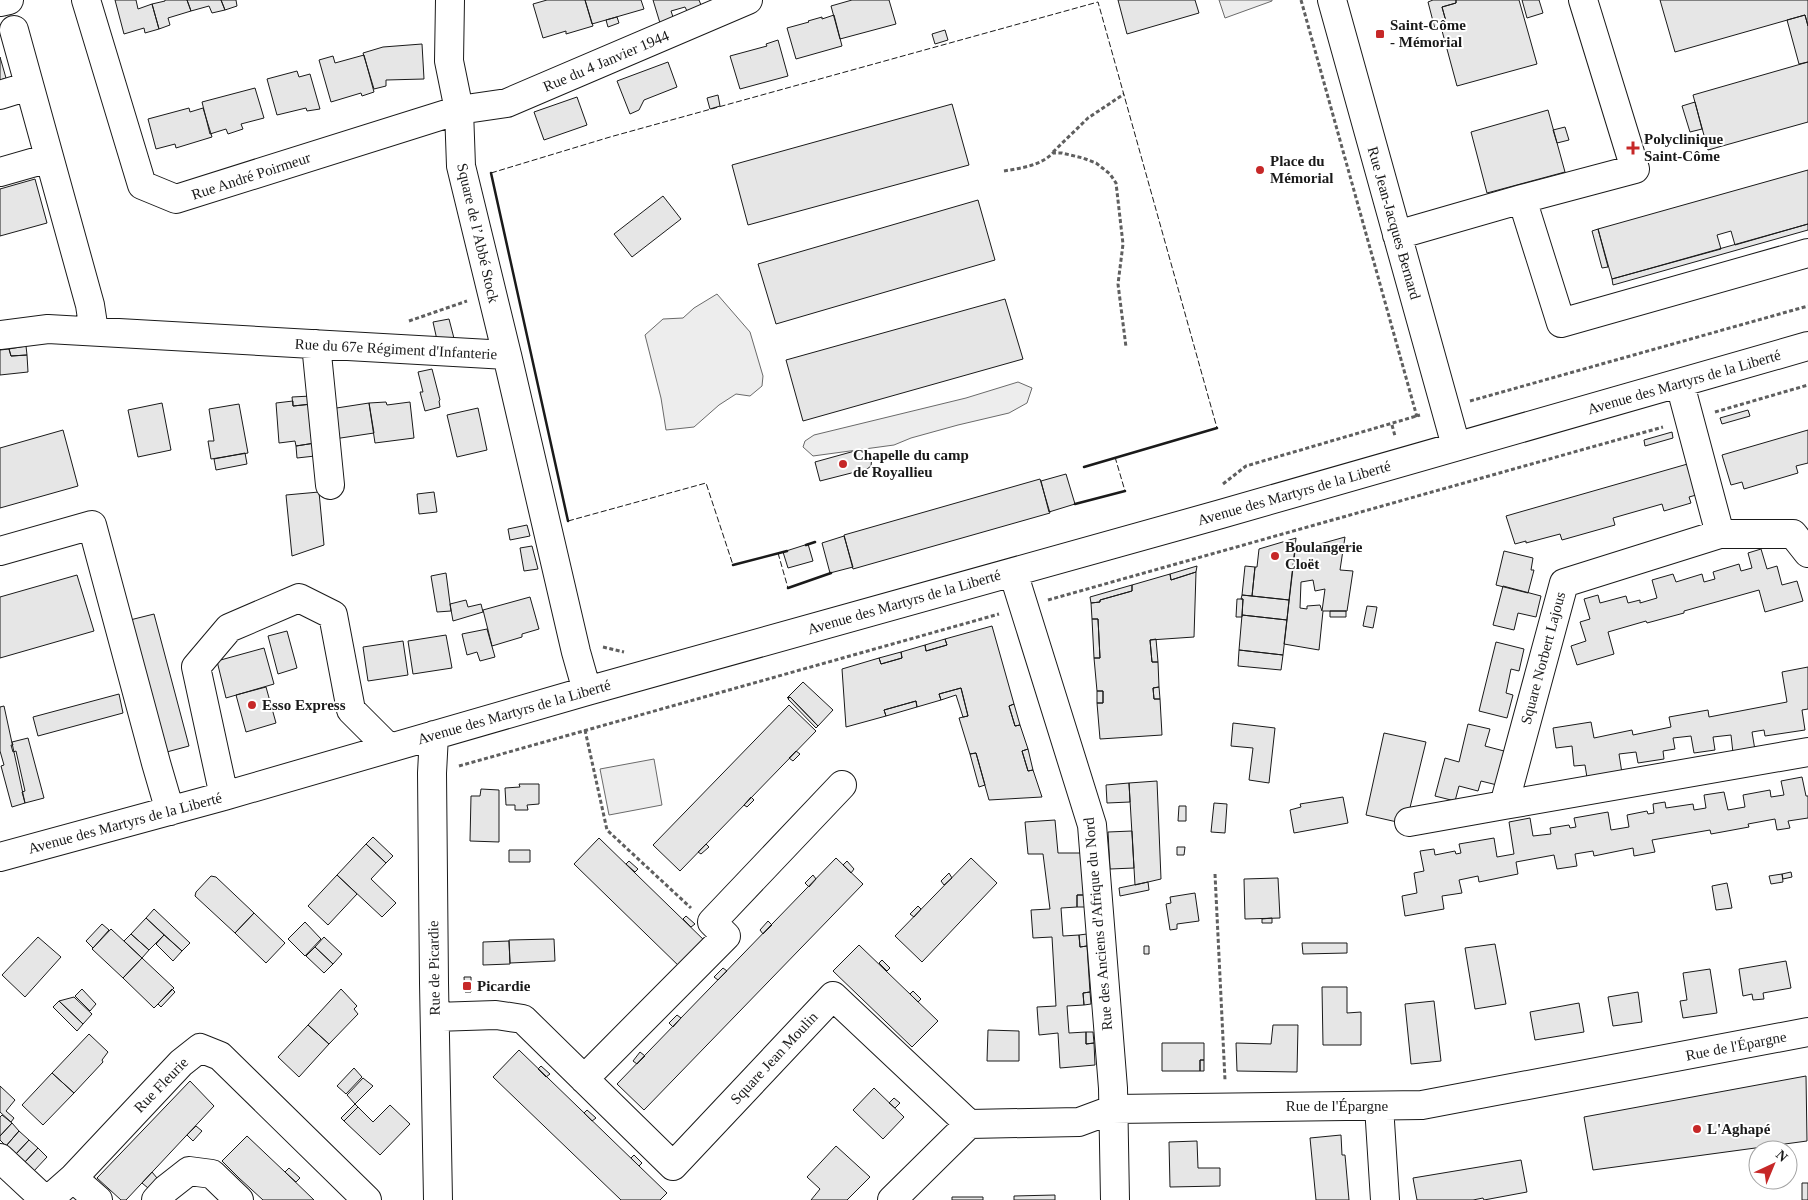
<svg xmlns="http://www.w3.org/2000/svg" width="1808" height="1200" font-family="'Times New Roman',serif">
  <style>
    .green { fill: #ededed; stroke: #6a6a6a }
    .building { fill: #e6e6e6; stroke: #1a1a1a; fill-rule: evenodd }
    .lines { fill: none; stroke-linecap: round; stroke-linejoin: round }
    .minor-casing { stroke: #1a1a1a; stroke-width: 30 }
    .path { stroke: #5f5f5f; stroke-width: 3; stroke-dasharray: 4 2.5; stroke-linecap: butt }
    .minor { stroke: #fff; stroke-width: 28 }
    .fence { stroke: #1a1a1a; stroke-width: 1; stroke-dasharray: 6 2.5; stroke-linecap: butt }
    .wall { stroke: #1a1a1a; stroke-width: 2.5 }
    .poi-dot { fill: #c62828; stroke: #fff; stroke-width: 2 }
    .labels { text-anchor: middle; stroke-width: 4; stroke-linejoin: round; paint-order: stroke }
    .poi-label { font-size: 15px; font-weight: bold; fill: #1a1a1a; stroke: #fff; text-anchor: start }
    .street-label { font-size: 15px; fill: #1a1a1a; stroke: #fff }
  </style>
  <rect width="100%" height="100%" fill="#fff"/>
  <path class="green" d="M1219,0H1272V1L1225,18Z
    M717,294L750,332L763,376L762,386L750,396L736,394L719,405L694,427L666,430L661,398L645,335L663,319L683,318L694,308Z
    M1018,382L1032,388L1027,403L1009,413L958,425L911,438L894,445L813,456L803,447L805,441L814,435L966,398Z
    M654,759L662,805L609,815L600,769Z"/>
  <path class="building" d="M115,0H136L138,9L152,4L159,29L145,33L144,28L124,34Z
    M165,0H187L191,11L168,18L170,25L159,29L152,4L165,1Z
    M187,0H221L225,10L212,13L209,6L191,11Z
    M221,0H236L237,6L225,10Z
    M547,0H585L593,26L566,34V31L543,38L533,4Z
    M585,0H641L644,9L592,24Z
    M653,0H699L701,5L687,11L685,7L671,11L673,17L660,23Z
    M852,0H889L896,24L840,39L831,6Z
    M1118,0H1195L1199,13L1127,34Z
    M1433,0H1456V3L1442,7L1447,25L1435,29L1428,2Z
    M1456,0H1519L1537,64L1457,86L1441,27L1447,25L1442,7L1456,3Z
    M1522,0H1539L1543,13L1527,18Z
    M1660,0H1808V26L1805,15L1675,52Z
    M834,15L842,46L796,59L787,28L809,22L808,21L822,17V19Z
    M1805,15L1808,26V62L1799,64L1787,20Z
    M617,17L619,23L608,27L606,20Z
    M945,30L948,40L935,44L932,34Z
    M778,40L788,76L740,89L730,56L767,46L766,44Z
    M422,44L424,79L386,80V86L374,89L363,53L383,47Z
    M364,55L374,92L362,96L361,93L331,102L319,60L333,56L335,63Z
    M0,57L6,78L0,80Z
    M668,62L677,87L644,100L639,110L630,114L617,81Z
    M1808,62V122L1708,150L1693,95Z
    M297,71L299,77L310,74L320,109L307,111L306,108L277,115L267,79Z
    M255,88L264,118L241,124L243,129L228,134L226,129L210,134L202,102Z
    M718,95L720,106L710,109L707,98Z
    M577,97L587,125L544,140L534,112Z
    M1695,102L1702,129L1690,132L1682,106Z
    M952,104L969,165L748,225L732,165Z
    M189,108L190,112L203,108L212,137L176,148L175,144L156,149L148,119Z
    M1548,110L1565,172L1487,193L1471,132Z
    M1565,127L1569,140L1557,143L1553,130Z
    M1808,170V224L1735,245L1731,231L1717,235L1721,249L1612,279L1598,229Z
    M35,179L47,223L0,236V189Z
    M663,196L681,219L632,257L614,234Z
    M978,200L995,260L776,324L758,264Z
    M1808,224V230L1613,285L1612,279Z
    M1598,229L1608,267L1602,268L1592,231Z
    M1005,299L1023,359L803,421L786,360Z
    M449,319L456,346L439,349L433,322Z
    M26,346L27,355L11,356L9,349Z
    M9,349L11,356L27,355L28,372L0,375V350Z
    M432,369L440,400L439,401L440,407L425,411L420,392H423L418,372Z
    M311,396L312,404L293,406L292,397Z
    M293,401V406L312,404L315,443L296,446L295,441L279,443L276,403Z
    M386,402L387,405L410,402L414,438L375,443L369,403Z
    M162,403L171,450L138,457L128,410Z
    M369,403L374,433L334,439L330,409Z
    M239,404L248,453L211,459L208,441H214L209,409Z
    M478,408L487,450L457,457L447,415Z
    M1748,410L1750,416L1722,424L1720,418Z
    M63,430L78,486L0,508V448Z
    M1808,430V463L1796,466L1798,473L1744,489L1742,482L1731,485L1722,455Z
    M1672,432L1673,438L1645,446L1644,440Z
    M315,443V456L297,458L296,446Z
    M862,449L870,452L872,456L871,466L867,469L820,481L815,462Z
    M245,453L247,464L216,470L214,459Z
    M1691,463L1700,494L1689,497L1691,503L1664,511L1662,504L1613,518L1615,525L1562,540L1560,534L1526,543V541L1515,544L1506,516Z
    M1066,474L1075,504L1049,512L1041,481Z
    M1040,479L1050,513L853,569L844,535Z
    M319,492L324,545L292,556L286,495Z
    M434,492L437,512L419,514L417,494Z
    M527,525L530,536L510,540L508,529Z
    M844,536L853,567L830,573L822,543Z
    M1345,537L1340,570L1353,571L1347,611H1323L1319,650L1284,644L1295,551ZM1313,580L1315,591L1325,589L1322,611L1320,605L1307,606V609L1300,608L1301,582Z
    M1296,538L1289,600L1252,596L1255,567H1257L1259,549Z
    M808,544L813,561L788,568L783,552Z
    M532,546L538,569L524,571L520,548Z
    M1761,549L1767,569L1777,566L1782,585L1797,581L1803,601L1765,612L1759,590L1684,611V613L1647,623L1646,621L1608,632L1614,654L1577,665L1571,646L1586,641L1580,622L1590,619L1584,599L1598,595L1600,603L1626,596L1628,603L1640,600V603L1657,598L1652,580L1673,574L1676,582L1702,574L1704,582L1715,579L1713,572L1739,564L1741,571L1752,568L1748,553Z
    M1504,551L1533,558L1531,570H1534L1528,593L1496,585Z
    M1197,566L1196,572L1171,580L1170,574Z
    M1245,566L1255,567L1252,596L1242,595Z
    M1196,572L1194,637L1150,640L1152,662H1158L1159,687L1153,688L1154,699H1160L1162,735L1100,739L1097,703H1103V691H1097L1094,658H1100L1098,619H1092L1091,603L1100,602V600L1132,591V585L1170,574L1171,580Z
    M446,573L451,611L437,612L431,576Z
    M77,575L94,631L0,658V597Z
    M1132,585V591L1100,600V602L1091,603L1090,597Z
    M1503,586L1541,596L1536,617L1518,613L1514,630L1493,625Z
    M1242,595L1289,600L1287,620L1242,615L1243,599H1241Z
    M530,597L539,629L522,634V637L492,646L483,610Z
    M1237,599H1243L1242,617H1236Z
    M466,600L468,607L481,604L483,612L453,621L450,604Z
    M1367,606L1377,607L1373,628L1363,626Z
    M1330,611H1346V617H1330Z
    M154,614L189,746L163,753L130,620Z
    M1242,615L1287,620L1283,655L1239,650Z
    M1092,619H1098L1100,658H1094Z
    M992,626L1014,704L1009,706L1015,726L1020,725L1028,749L1022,751L1028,771L1033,770L1042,797L989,800L976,753L970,754L959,718L968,716L961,688L939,694L941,700L917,707L916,701L884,710L886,716L846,727L842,669L879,658L881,664L902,658L901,652L925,645L926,651L947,645L945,639Z
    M487,629L495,657L480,661L477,652L467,655L462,634Z
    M287,631L297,668L278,674L268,636Z
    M446,635L452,668L413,674L408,641Z
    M945,639L947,645L926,651L925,645Z
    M1156,639L1158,662H1152L1150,640Z
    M403,641L408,675L368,681L363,647Z
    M1496,642L1524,649L1519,671L1511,669L1506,693L1513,695L1507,718L1479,711Z
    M264,648L274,684L226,698L217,661Z
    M1239,650L1283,655L1281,670L1238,666Z
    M901,652L902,658L881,664L879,658Z
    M1808,667V709L1802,710L1805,730L1765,736L1764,730L1752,732L1755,750L1733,753L1731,735L1713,737L1715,750L1694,753L1691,736L1673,738L1675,749L1663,751L1664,759L1638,763L1636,752L1619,754L1622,773L1588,784L1585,765L1574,766L1572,746L1556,748L1553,728L1591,722L1594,738L1632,730L1633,735L1671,727L1669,717L1708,710L1709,717L1787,702L1782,672Z
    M803,682L833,710L818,726L790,697L787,698Z
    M266,687L276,723L246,732L236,695Z
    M1159,687L1160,699H1154L1153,688Z
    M961,688L968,716L963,717L956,695L941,700L939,694Z
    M1097,691H1103V703H1097Z
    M119,694L123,713L38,736L33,717Z
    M790,697L818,726L816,728L788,699Z
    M916,701L917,707L886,716L884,710Z
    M1014,704L1020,725L1015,726L1009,706Z
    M789,705L816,731L680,871L653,845Z
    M4,706L25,803L12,807L1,766L4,765L0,751V707Z
    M1233,723L1275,728L1269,783L1249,780L1253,748L1231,746Z
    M1468,724L1490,729L1485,746L1504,751L1499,772L1504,773L1501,786L1481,781L1478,791L1459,786L1455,801L1435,796L1445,758L1459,762Z
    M1384,733L1426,742L1406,824L1366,815Z
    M28,738L44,798L25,803L22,792L25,791L16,751L13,752L11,745H13L12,742Z
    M1028,749L1033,770L1028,771L1022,751Z
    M796,751L800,754L793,761L789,758Z
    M976,753L985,785L979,787L970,754Z
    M1802,777L1806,796H1808V818L1788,821L1790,828L1777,830L1775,819L1748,824L1749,827L1711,834L1710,830L1652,840L1655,852L1634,856L1633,848L1594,856L1593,851L1575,854L1577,866L1557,869L1554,855L1516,862L1518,874L1479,882L1478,876L1459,880L1462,893L1442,896L1444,909L1405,916L1402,896L1417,893L1414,873L1424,871L1420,851L1434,849L1435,855L1455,851L1456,854L1461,853L1459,844L1494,838L1497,857L1514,854L1509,822L1530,818L1533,836L1551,834L1550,828L1569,825L1570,828L1576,827L1574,818L1608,812L1611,830L1629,827L1627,815L1647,811L1648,814L1654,813L1653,804L1665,802L1666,808L1693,804L1694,810L1706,808L1704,795L1724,792L1728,810L1745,807L1743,795L1770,790L1771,797L1784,795L1781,781Z
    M1157,781L1161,879L1135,885L1129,783Z
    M1129,783L1130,802L1107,803L1106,785Z
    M519,784H539V804L527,805L528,810H515V805H506L505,788L520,787Z
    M481,789L499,790V842L470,841L471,796H480Z
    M751,797L754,800L747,807L744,805Z
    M1343,797L1348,823L1294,833L1290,810L1301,807L1300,804Z
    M1214,803L1227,804L1225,833L1211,832Z
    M1179,806H1186V821H1178Z
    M1055,820L1058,853H1081L1084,895H1077V907L1061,908L1063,936L1079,935L1080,947L1087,946L1090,992L1083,993L1084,1005L1067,1006L1069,1033L1086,1032V1044L1094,1043L1095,1065L1060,1068L1058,1033L1039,1035L1037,1007L1056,1006L1052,937L1033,938L1031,910L1050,909L1043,854H1028L1025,822Z
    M1132,831L1134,868L1110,869L1108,832Z
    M373,837L393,856L386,863L366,844Z
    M599,838L708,944L683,970L574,864Z
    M366,844L386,863L371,879L396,903L382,917L337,875Z
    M706,844L709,847L701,854L698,852Z
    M1177,847H1185L1184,855H1177Z
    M509,850H530V862H509Z
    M836,858L863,884L644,1110L617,1084Z
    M971,858L997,883L922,962L895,936Z
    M629,861L638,869L635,872L626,864Z
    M847,861L854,869L851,873L843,865Z
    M1791,872L1792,877L1783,879L1782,874Z
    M949,873L952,878L944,885L941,881Z
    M1782,874L1783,882L1771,884L1769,876Z
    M337,875L357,894L328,925L308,906Z
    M813,875L816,879L809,887L805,883Z
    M211,876L216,877L254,913L235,933L195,896L196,892Z
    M1278,878L1280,918L1245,919L1244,879Z
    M1148,882L1149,890L1120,896L1119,888Z
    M1727,883L1732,908L1716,910L1712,886Z
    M1195,893L1199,921L1177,924V929L1170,930L1166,904L1171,903L1170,897Z
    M1077,895H1084L1085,907H1077Z
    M918,906L921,909L914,917L910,914Z
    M154,909L190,943L182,951L146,918Z
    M254,913L285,943L266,963L235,933Z
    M686,916L695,924L691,927L683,919Z
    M146,918L164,935L149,950L131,934Z
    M1272,918V923H1262V919Z
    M768,921L772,925L763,934L760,930Z
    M305,922L321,939L305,956L288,939Z
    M102,924L109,930L93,948L86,941Z
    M111,929L142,958L123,978L92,949Z
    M131,934L149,950L142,958L124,941Z
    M1087,934V946L1080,947L1079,935Z
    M164,935L182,951L173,961L156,944Z
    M38,937L61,957L25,997L2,975Z
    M324,937L342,954L333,964L315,947Z
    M554,939L555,961L510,963L509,940Z
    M509,941L510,964L483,965V942Z
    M1302,943H1347V953L1303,954Z
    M1495,944L1506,1004L1475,1009L1465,948Z
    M859,945L938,1021L912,1047L833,971Z
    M1144,946H1149V954H1144Z
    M315,947L333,964L324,973L306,956Z
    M142,958L174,988L154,1008L123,978Z
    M882,960L890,968L887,971L879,963Z
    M1786,961L1791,988L1763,993L1764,999L1753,1000L1752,994L1743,996L1739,969Z
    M723,968L727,971L718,980L714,977Z
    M1710,969L1717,1013L1683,1018L1680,1001L1687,1000L1683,973Z
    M464,977H471V992H465Z
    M1322,987H1347V1013L1361,1012V1045H1323Z
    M82,989L96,1004L90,1011L75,996Z
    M172,989L175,992L161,1007L158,1004Z
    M341,989L357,1006L354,1009L358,1014L329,1044L308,1025Z
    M913,991L921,999L918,1002L910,994Z
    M1090,992L1091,1004L1084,1005L1083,993Z
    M1638,992L1642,1022L1613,1026L1608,997Z
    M74,997L92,1014L83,1024L59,1001Z
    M59,1001L83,1024L77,1031L53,1007Z
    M1434,1001L1441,1061L1411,1064L1405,1004Z
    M1579,1003L1584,1032L1535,1040L1530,1012Z
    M677,1015L681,1018L673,1027L669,1023Z
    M308,1025L329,1044L299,1077L278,1057Z
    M1273,1025H1298L1297,1072L1237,1071L1236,1043L1271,1044Z
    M988,1030L1019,1031V1061H987Z
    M1086,1032H1093L1094,1043L1086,1044Z
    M89,1034L108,1052L102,1060L103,1062L74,1093L52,1073Z
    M1162,1043H1204V1060H1200V1071H1162Z
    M519,1050L667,1193L660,1200H621L493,1077Z
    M640,1052L645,1056L637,1064L633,1061Z
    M1200,1060H1204V1071H1200Z
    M541,1066L550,1074L546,1077L538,1069Z
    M354,1068L362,1077L346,1094L337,1086Z
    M52,1073L74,1093L43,1125L22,1105Z
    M1806,1076L1807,1141L1593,1170L1584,1117Z
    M363,1078L373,1086L355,1104L347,1095Z
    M190,1081L214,1106L126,1200H121L97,1178Z
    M0,1086L15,1100L6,1111L14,1118L11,1122L0,1112Z
    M874,1088L904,1117L883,1139L853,1110Z
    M894,1098L900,1103L895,1108L889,1103Z
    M355,1104L358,1107L344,1121L341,1118Z
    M390,1105L410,1124L380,1155L344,1121L358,1107L373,1122Z
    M587,1110L596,1118L592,1121L584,1113Z
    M2,1115L12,1123L0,1136V1117Z
    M12,1123L19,1131L6,1146L0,1140V1136Z
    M196,1126L202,1131L193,1141L187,1135Z
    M19,1131L29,1140L15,1155L6,1146Z
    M1341,1135L1342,1155H1345L1349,1200H1316L1310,1138Z
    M247,1136L285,1172L314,1200H263L239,1178L222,1161Z
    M29,1140L38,1148L24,1163L15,1155Z
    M1197,1141L1198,1168H1220V1186L1170,1187L1169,1142Z
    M836,1146L870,1177L847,1200H811L820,1189L807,1177Z
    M38,1148L47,1157L33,1172L24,1163Z
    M634,1155L642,1163L639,1166L631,1158Z
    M1521,1160L1527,1192L1484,1200L1483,1198L1473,1200H1417L1413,1178Z
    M289,1168L300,1178L296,1182L285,1172Z
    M152,1172L157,1178L148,1188L142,1183Z
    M1802,1183H1808V1200H1802Z
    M1055,1195V1200H1014V1196Z
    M952,1197H983V1200H952Z"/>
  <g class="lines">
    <defs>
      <path id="minor" d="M86,0L142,185L176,199L459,110L507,103L748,0
        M450,0L449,61L459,110L461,166L507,355
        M1332,0L1456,446
        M0,2L9,0
        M14,30L90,305L94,331
        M0,95L29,86
        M0,172L49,158
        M1522,199L1561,323L1808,253
        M1397,235L1522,199L1635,169L1583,0
        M0,335L48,329L507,355L576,652L587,691
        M316,344L330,485
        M1680,384L1720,534
        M0,551L92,525L156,763L170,811
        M1808,553L1793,534H1720L1564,583L1504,805L1808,752
        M1013,572L1092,825L1113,1088L1115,1200
        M434,735L432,773L434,983L438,1200
        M224,796L196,667L229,628L299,598L333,615L351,710L389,748
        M1409,822L1504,805
        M0,857L224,796L587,691L1221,514L1808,346
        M435,1017L496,1015L523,1019L673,1166L833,996L969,1124
        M584,1079L726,936L712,922L842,785
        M1379,1106L1385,1200
        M0,1158L45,1200
        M73,1178L98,1200
        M48,1200L73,1178L181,1063L200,1048L220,1056L367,1200
        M156,1200L166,1189L189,1171L212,1174L239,1200
        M892,1200L969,1124L1079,1122L1114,1109L1422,1105L1808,1032"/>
    </defs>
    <use href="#minor" class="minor-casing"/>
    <path class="path" d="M1301,0L1417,417
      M1053,152L1088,118L1124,94
      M1004,171C1021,168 1040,166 1053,153H1062L1083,158L1096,163L1110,174L1116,183L1123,244L1118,284L1126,347
      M409,321L467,301
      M1470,401L1808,306
      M1715,412L1808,385
      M1392,425L1395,436
      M1223,484L1246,466L1420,415
      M1048,600L1663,427
      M603,647L624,652
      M585,730L607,830L691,908
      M459,766L999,614
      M1215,874L1225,1080"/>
    <use href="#minor" class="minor"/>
    <path class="fence" d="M491,173L610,137L1098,2L1217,428
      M1115,457L1125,491
      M568,521L706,483L733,565
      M778,553L788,588"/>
    <path class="wall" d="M491,173L568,521
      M1084,467L1217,428
      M1075,504L1125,491
      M806,545L815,542
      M733,565L787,551
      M788,588L831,573"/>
  </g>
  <g class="poi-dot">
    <rect x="1375" y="29" width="10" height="10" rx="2.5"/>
    <path d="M1630.5 140.5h5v5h5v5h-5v5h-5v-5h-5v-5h5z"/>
    <circle cx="1260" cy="170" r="5"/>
    <circle cx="843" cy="464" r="5"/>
    <circle cx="1275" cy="556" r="5"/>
    <circle cx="252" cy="705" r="5"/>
    <rect x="462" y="981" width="10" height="10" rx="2.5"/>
    <circle cx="1697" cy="1129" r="5"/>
  </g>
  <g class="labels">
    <g class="poi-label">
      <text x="1390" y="30">Saint-Côme<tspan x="1390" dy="17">- Mémorial</tspan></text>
      <text x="1644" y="144">Polyclinique<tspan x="1644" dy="17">Saint-Côme</tspan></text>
      <text x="1270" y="166">Place du<tspan x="1270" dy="17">Mémorial</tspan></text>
      <text x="853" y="460">Chapelle du camp<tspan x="853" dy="17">de Royallieu</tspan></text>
      <text x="1285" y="552">Boulangerie<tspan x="1285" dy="17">Cloët</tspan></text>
      <text x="262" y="710">Esso Express</text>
      <text x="477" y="991">Picardie</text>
      <text x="1707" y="1134">L'Aghapé</text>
    </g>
    <g class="street-label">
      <text transform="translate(606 61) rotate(-23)" y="5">Rue du 4 Janvier 1944</text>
      <text transform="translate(251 176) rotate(-18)" y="5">Rue André Poirmeur</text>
      <text transform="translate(1394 223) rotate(74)" y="5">Rue Jean-Jacques Bernard</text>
      <text transform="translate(478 233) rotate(77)" y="5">Square de l’Abbé Stock</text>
      <text transform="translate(396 349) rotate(3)" y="5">Rue du 67e Régiment d'Infanterie</text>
      <text transform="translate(1684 382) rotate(-16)" y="5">Avenue des Martyrs de la Liberté</text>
      <text transform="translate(1294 493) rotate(-16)" y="5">Avenue des Martyrs de la Liberté</text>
      <text transform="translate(904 602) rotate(-16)" y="5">Avenue des Martyrs de la Liberté</text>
      <text transform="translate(1543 658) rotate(-75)" y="5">Square Norbert Lajous</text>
      <text transform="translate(514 712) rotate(-16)" y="5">Avenue des Martyrs de la Liberté</text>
      <text transform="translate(125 823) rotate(-15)" y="5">Avenue des Martyrs de la Liberté</text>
      <text transform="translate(1098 924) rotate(-95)" y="5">Rue des Anciens d'Afrique du Nord</text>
      <text transform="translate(434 968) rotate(-91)" y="5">Rue de Picardie</text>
      <text transform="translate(1736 1046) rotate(-11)" y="5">Rue de l'Épargne</text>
      <text transform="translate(774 1058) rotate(-47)" y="5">Square Jean Moulin</text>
      <text transform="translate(161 1085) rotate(-46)" y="5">Rue Fleurie</text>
      <text x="1337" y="1111">Rue de l'Épargne</text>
    </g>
  </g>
  <g transform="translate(1773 1165) rotate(44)"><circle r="24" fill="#ffffff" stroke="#a3a3a3"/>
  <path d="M0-4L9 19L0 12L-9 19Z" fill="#c62828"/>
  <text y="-8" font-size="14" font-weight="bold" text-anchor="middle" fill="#1a1a1a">N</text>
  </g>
</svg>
